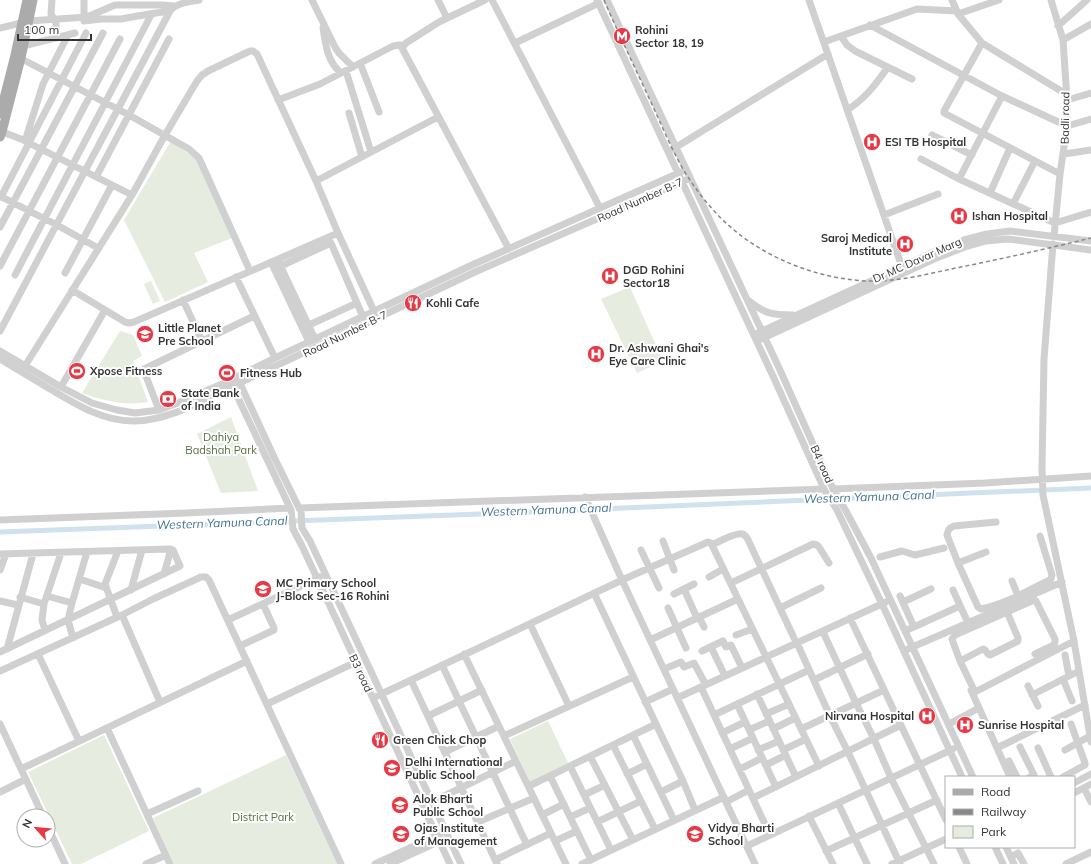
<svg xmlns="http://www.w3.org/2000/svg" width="1091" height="864" font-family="Mulish,sans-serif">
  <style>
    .green { fill: #e6ecdf }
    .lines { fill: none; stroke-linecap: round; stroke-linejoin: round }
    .canal { stroke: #cfe2ee; stroke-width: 5 }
    .minor { stroke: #d0d0d0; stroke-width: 7 }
    .major { stroke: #ababab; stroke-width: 9 }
    .rail { stroke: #888; stroke-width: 1.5; stroke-dasharray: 4 3; stroke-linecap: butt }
    .labels { text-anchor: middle; stroke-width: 4; stroke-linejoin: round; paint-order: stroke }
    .poi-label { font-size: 11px; font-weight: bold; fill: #333; stroke: #fff; text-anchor: start }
    .street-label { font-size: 11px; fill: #333; stroke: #fff }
    .park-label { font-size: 11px; fill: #56703f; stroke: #fff }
    .water-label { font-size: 12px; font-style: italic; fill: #3f7597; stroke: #fff }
  </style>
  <rect width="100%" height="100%" fill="#fff"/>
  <path class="green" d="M171,141L196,159L232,238L194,253L208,282L165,302L124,220Z
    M151,281L160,301L153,304L144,284Z
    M630,287L663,361L637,373L601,299Z
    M120,331L133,335L142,356L133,361L148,402C126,406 104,401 82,393Z
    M231,417L258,491L221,493L197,434Z
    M548,721L568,763L530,782L510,739Z
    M104,735L149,831L81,864H72L28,772Z
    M286,755L337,864H174L153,818Z"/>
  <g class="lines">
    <path class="canal" d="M0,532L506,513L1091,488"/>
    <path class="minor" d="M52,0L51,14L56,23V38
      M84,0V21L101,19H121L149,14L170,11
      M312,0L335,47L339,53L353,67
      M438,0L447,18
      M485,0L439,22L406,43L402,48L509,249
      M492,0L600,208
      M597,0L772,374L825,491L837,510L882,604L962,777
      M607,0L780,370L833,489L846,511L871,558L973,777
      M809,0L903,270
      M952,0L958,14L982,43L1066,94
      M1051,0L1063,40L1067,100V126L1060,174L1054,236
      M958,14L999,0
      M870,25L1002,96L1067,126L1091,119
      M1058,26L1087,0
      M0,28L29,21L87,17L115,5H163L174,6
      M323,28C326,46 327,61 341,73
      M841,36L847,45L855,51L912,79
      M1063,40L1091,24
      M824,42L917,9L957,11
      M515,43L599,3
      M982,43L944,111V113L1060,174
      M23,46L75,33
      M16,56L129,115L189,149L199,158L250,271
      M360,63L379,112
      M346,71L371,152
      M278,100L320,84L393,46L399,45H403
      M1067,100L1091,93
      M847,110C865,99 876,84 888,67
      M349,113L362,157
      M0,131L21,139L132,195
      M932,135L972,155
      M25,141L43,84L68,35
      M673,149L828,54
      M1064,154L1091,150
      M921,159L959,179L1055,223L1091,212
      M96,177L169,39
      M959,179L1002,96
      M316,181L438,117
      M990,193L1010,148
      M0,196L57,225L98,248
      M1,197L86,33
      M1013,204L1035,161
      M884,215L938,194
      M0,227L103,33
      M1053,244L1044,359L1042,467L1043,495L1074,641L1091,742
      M271,262L309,342
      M279,263L315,339
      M0,266L120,39
      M281,266L331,243L357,303
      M65,273L112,185
      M15,275L150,17
      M236,277L275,358
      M72,290L125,322L129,323L134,322L338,233
      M183,300L202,341
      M749,301C765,314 773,315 793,315
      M309,325L357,303L363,317
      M0,331L170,11C176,3 189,2 199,0
      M758,333L934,252L964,240L987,234L1010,231L1091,241
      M761,339L934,259L965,247L986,241L1008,239L1091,250
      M0,351L61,387L92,403L117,410L135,413L159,410L178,403L229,381L275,358L472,265L681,172
      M0,359C15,368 30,377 45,386C72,402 102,422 135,421C151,421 165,416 180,411L475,272L686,180
      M25,366L132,195L165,135L197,81L202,75L208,71L250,51H253L257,54L316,181L338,233L374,311V315
      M238,379L274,457L299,508L301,511L302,528L310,541L461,864
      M231,383L291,510L293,529L302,546L450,864
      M61,387L105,310
      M159,410L144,371V369L254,316
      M833,489L985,483L1091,476
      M585,497L622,580L708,542L711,543L819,766
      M299,508L824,489
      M0,520L186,513L290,508
      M996,522L954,526C949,528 948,530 947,535L958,563L978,607L981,609C1003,605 1027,591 1048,581L1051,579L1052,575L1040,536
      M663,541L674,570
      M712,545C718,542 736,532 743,534C746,536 748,539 749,542L794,638
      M641,550L659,588
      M0,554L169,549L173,550L180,566L0,652
      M880,557L902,551L915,555L944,548
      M958,563L986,552
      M0,570L6,554
      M164,574L171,549
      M709,577L723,569
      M80,579L106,588
      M1012,581L1018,596
      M731,583L813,544L817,545L819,547L829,563
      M684,589L697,618
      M131,590L142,550
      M953,590L968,623
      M594,593L683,781L695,810
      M674,594L694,584
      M47,596L72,603
      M900,596L914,627
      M20,597L44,604
      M0,601L18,605
      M903,602L931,589
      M668,608L686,648
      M780,608L821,588
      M122,615L160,702
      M117,617L105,584L118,551
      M699,617L704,627
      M850,618L946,820
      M228,620L320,577
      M530,624L569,706
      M45,630L42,620L44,604L61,553
      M905,631L960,606
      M823,632L856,703L874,739L891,778L934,864
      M736,635L752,629
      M73,638L68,620L72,603L87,552
      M650,640L738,599
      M797,643L830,716L848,752L900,864
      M240,646L274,630V628L263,604
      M711,647L725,676
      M7,649L33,554
      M908,649L1062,582
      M702,651L723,641L726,647L731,645L742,668
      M38,654L79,741
      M464,654L566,864
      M1065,655L1069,676
      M960,661L983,649L985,650L988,654L990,655L1018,641V638L1007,612
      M442,665L527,845
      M664,669L681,662L684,667L694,663L706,685
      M0,671L122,615L153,599L201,577H206L209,580L222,608L341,864
      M1063,679L1072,701
      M411,680L497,864
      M814,680L868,654
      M1028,686L1038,706
      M701,687L770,835
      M971,690L1010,777
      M975,692L960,661L953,642L952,639L955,635L1034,600L1036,601L1055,639V642L1054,645L1035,654
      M973,693L1074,641
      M757,694L796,777
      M1032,695L1079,671
      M373,698L622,580L755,864
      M677,698L886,602
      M645,702L673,689
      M267,704L356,662
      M737,704L776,787
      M766,714L789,704
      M714,715L809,670
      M428,716L482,690
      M0,724L43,816
      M949,724L975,710
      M107,728L170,864
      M773,729L795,718
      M801,729L884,690
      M749,730L769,721
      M722,733L745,722
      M633,735L674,820
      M504,736L633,677
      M613,745L655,829
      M1020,747L1034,775L1030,777
      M997,748L1085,705
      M1038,748L1051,777
      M730,749L753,738
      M758,750L779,741
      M783,750L806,739
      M1065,750L1090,736
      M445,752L499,726
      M590,756L633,840
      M1009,761L1017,777
      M766,765L786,755
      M570,766L611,850
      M21,769L247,661
      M740,769L762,758
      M627,774L647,764
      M550,776L591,860
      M1063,777L1085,765V763L1071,724
      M1074,783L1091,774
      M529,786L656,724
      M1084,788L1091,802
      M0,792L26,779
      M661,792L683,781
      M1074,793L1091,784
      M584,795L605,785
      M753,798L901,725
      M432,802L516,761
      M726,802L749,790
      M838,803L867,864
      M147,814L198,791
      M542,815L564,804
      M809,816L833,864
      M570,817L590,808
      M478,822L534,798
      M597,822L641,801
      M48,827L65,864
      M555,841L577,831
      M747,846L953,749
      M959,847L967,864
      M995,847L1003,864
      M1006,847L1014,864
      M826,851L937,800
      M1011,857L1018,853L1024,864
      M495,860L551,833
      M146,864L166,855
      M375,864L440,834
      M390,864L442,840
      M582,864L724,797
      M892,864L946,839
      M1066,864L1091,852"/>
    <path class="major" d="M0,114L15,55L27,0
      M0,137L2,132L21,58L33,0"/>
    <path class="rail" d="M604,0C620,37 638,74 655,111C665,133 675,157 688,177C701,197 716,215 734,230C770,260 820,279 867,281C898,282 927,274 956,268C1001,259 1046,249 1091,238"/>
  </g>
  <defs>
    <symbol id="metro-disc" viewBox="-11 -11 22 22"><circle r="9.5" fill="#e63946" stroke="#fff"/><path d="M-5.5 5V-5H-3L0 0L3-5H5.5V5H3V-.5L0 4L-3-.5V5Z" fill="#fff"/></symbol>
    <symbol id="hospital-disc" viewBox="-11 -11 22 22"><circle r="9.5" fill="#e63946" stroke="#fff"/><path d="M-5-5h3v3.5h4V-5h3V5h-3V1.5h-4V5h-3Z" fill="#fff"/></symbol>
    <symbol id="restaurant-disc" viewBox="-11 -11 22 22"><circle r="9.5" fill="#e63946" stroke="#fff"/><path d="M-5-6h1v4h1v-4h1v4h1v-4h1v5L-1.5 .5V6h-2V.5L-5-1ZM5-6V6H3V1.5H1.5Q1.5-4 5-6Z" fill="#fff"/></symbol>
    <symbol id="school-disc" viewBox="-11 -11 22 22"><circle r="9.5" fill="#e63946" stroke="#fff"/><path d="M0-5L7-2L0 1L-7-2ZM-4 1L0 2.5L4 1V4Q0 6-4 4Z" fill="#fff"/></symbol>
    <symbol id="stadium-disc" viewBox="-11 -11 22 22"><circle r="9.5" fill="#e63946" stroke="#fff"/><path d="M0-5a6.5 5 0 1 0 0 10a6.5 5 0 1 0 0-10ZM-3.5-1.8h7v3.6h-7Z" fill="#fff"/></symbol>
    <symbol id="bank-disc" viewBox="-11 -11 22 22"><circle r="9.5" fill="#e63946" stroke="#fff"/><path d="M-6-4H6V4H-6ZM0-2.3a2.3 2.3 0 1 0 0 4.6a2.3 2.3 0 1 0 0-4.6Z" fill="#fff"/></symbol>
    <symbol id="university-disc" viewBox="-11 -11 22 22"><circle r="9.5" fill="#e63946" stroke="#fff"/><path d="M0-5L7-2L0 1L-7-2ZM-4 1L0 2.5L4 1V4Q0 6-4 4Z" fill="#fff"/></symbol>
  </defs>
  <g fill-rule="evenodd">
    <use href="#metro-disc" x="612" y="26" width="20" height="20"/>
    <use href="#hospital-disc" x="862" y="132" width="20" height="20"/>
    <use href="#hospital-disc" x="949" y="206" width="20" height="20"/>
    <use href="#hospital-disc" x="895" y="234" width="20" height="20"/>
    <use href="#hospital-disc" x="600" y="266" width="20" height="20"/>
    <use href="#restaurant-disc" x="403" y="293" width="20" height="20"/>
    <use href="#school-disc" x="135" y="324" width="20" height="20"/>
    <use href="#hospital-disc" x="586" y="344" width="20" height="20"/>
    <use href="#stadium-disc" x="67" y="361" width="20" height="20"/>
    <use href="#stadium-disc" x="217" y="363" width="20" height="20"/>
    <use href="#bank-disc" x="158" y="389" width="20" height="20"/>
    <use href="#school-disc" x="253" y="579" width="20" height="20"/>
    <use href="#hospital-disc" x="917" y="706" width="20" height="20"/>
    <use href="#hospital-disc" x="955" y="715" width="20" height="20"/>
    <use href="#restaurant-disc" x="370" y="730" width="20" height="20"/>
    <use href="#school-disc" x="382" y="758" width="20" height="20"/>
    <use href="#school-disc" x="390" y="795" width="20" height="20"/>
    <use href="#university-disc" x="391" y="824" width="20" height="20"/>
    <use href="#school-disc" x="685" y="824" width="20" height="20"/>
  </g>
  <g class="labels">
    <g class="poi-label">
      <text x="635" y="34">Rohini<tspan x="635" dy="13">Sector 18, 19</tspan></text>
      <text x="885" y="146">ESI TB Hospital</text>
      <text x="972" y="220">Ishan Hospital</text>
      <text x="892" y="242" text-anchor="end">Saroj Medical<tspan x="892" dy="13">Institute</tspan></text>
      <text x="623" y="274">DGD Rohini<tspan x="623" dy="13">Sector18</tspan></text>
      <text x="426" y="307">Kohli Cafe</text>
      <text x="158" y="332">Little Planet<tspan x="158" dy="13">Pre School</tspan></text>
      <text x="609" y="352">Dr. Ashwani Ghai's<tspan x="609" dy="13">Eye Care Clinic</tspan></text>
      <text x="90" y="375">Xpose Fitness</text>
      <text x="240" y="377">Fitness Hub</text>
      <text x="181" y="397">State Bank<tspan x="181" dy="13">of India</tspan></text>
      <text x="276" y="587">MC Primary School<tspan x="276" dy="13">J-Block Sec-16 Rohini</tspan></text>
      <text x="914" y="720" text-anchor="end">Nirvana Hospital</text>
      <text x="978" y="729">Sunrise Hospital</text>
      <text x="393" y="744">Green Chick Chop</text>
      <text x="405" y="766">Delhi International<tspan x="405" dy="13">Public School</tspan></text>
      <text x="413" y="803">Alok Bharti<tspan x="413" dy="13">Public School</tspan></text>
      <text x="414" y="832">Ojas Institute<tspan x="414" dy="13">of Management</tspan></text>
      <text x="708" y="832">Vidya Bharti<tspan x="708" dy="13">School</tspan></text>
    </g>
    <g class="street-label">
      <text transform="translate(1065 118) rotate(-89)" y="4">Badli road</text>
      <text transform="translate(640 200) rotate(-24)" y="4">Road Number B-7</text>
      <text transform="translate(917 260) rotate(-24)" y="4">Dr MC Davar Marg</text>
      <text transform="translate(345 334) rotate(-26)" y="4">Road Number B-7</text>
      <text transform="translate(822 464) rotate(66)" y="4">B4 road</text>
      <text transform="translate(361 673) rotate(65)" y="4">B3 road</text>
    </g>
    <g class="park-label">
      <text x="221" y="441">Dahiya<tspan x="221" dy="13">Badshah Park</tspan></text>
      <text x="263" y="821">District Park</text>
    </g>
    <g class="water-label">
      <text transform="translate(869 497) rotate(-2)" y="4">Western Yamuna Canal</text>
      <text transform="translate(546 510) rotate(-2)" y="4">Western Yamuna Canal</text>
      <text transform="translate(222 523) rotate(-2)" y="4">Western Yamuna Canal</text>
    </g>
  </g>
  <rect x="945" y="776" width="130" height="72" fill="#ffffff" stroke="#adadad"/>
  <rect x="953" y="789" width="20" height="6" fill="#ababab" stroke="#adadad"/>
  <text x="981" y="796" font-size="12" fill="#333333">Road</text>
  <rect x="953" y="809" width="20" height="6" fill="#888888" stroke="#adadad"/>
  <text x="981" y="816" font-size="12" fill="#333333">Railway</text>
  <rect x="953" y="826" width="20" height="12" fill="#e6ecdf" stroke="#adadad"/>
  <text x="981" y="836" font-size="12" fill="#333333">Park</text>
  <g transform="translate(36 828) rotate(297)"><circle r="19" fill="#ffffff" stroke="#adadad"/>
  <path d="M0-3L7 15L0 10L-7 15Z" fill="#e63946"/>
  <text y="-6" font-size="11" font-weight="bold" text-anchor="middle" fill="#333333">N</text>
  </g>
  <path d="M18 34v6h73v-6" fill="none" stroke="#333333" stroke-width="2"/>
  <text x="24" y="34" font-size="12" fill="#333333" stroke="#ffffff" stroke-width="3" paint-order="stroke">100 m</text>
</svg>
